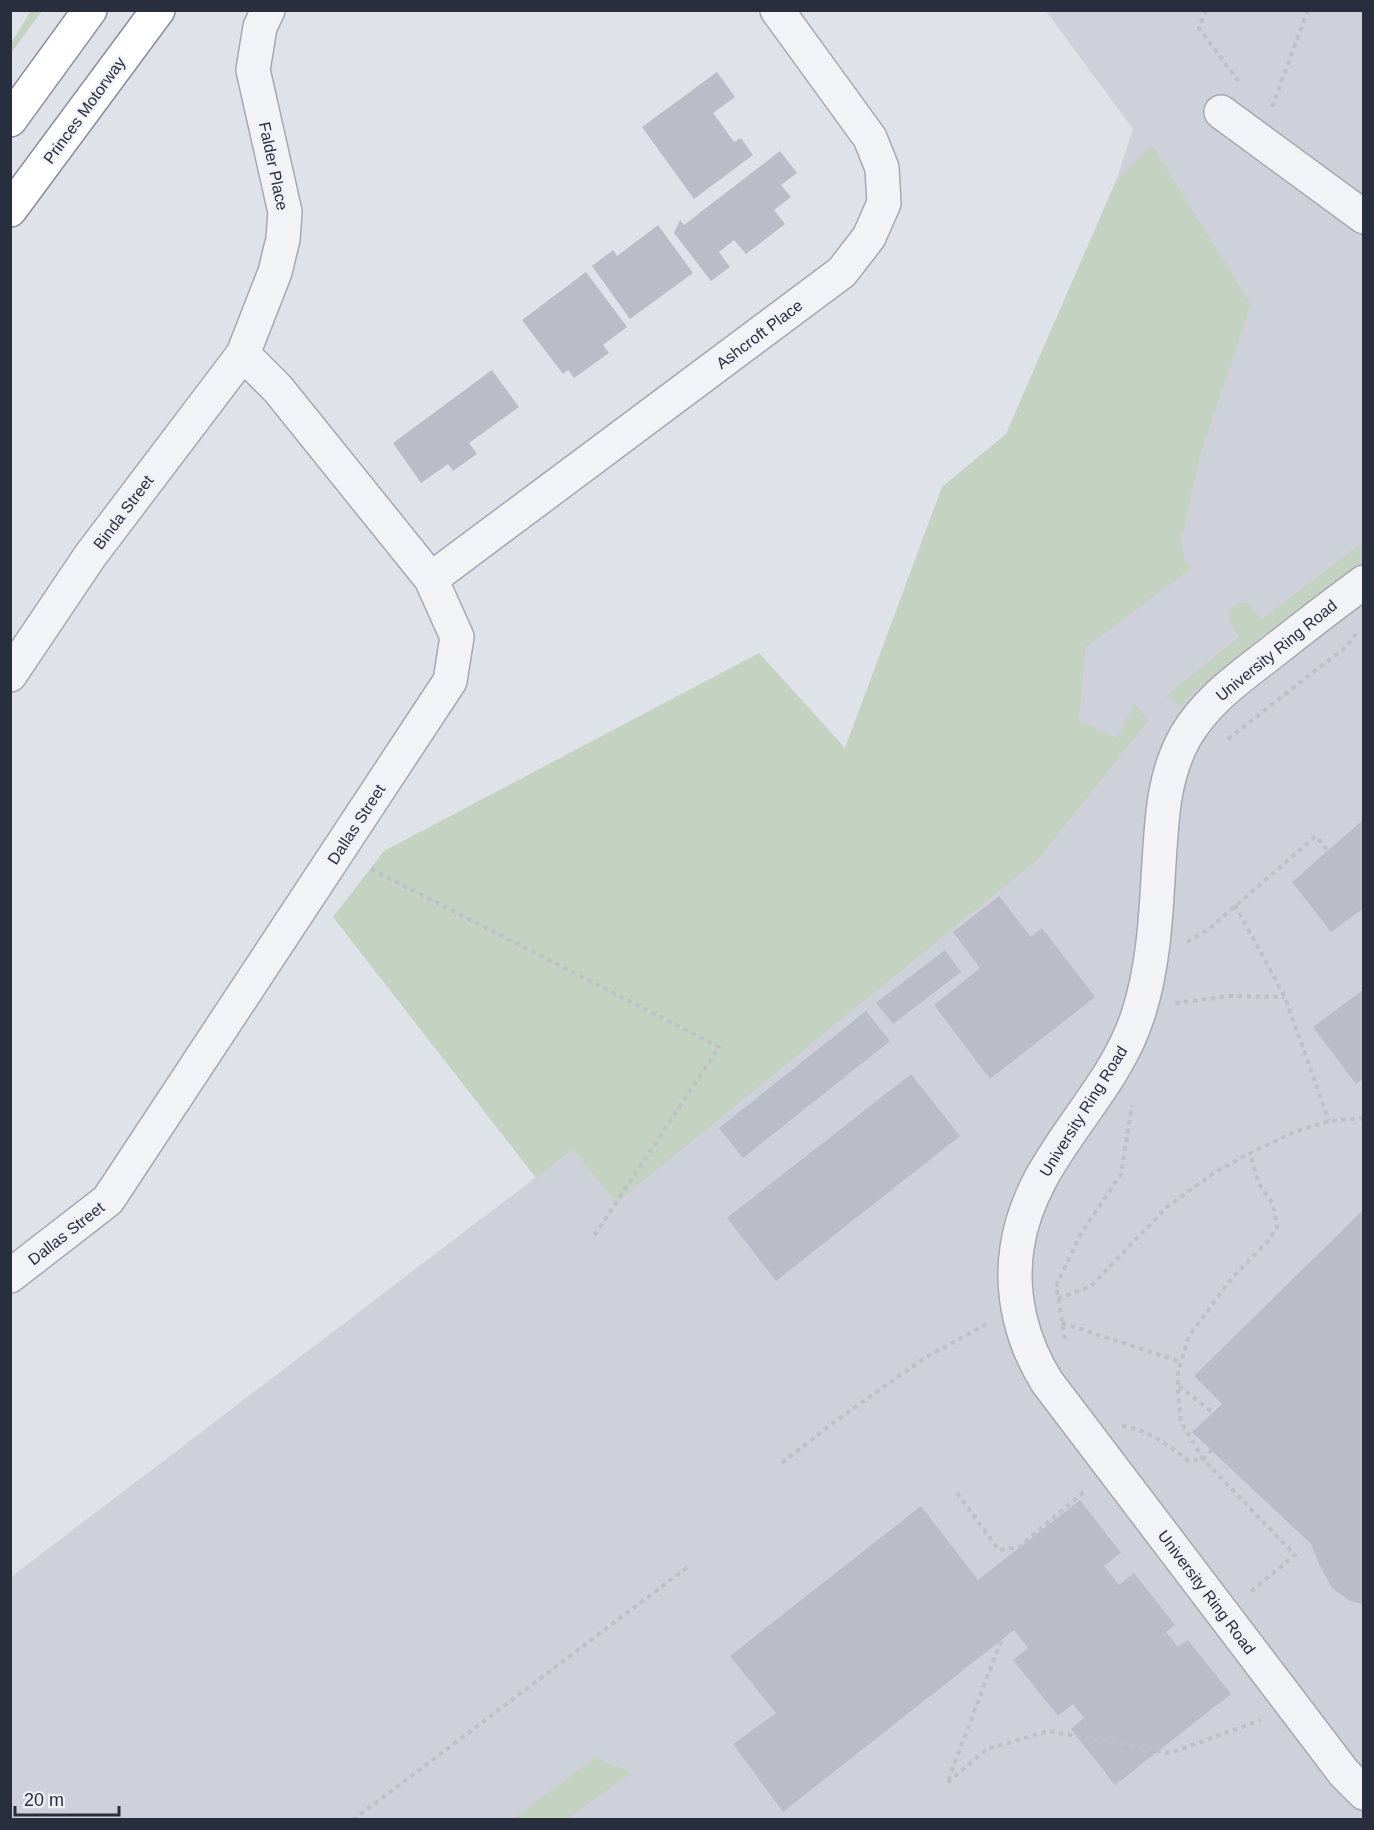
<svg xmlns="http://www.w3.org/2000/svg" width="1374" height="1830" font-family="Arial,sans-serif">
  <style>
    .built { fill: #ced1da }
    .green { fill: #c3d2c1 }
    .building { fill: #babdc8 }
    .lines { fill: none; stroke-linecap: round; stroke-linejoin: round }
    .minor-casing { stroke: #a5a8b2; stroke-width: 36 }
    .highway-casing { stroke: #878e9e; stroke-width: 36 }
    .path { stroke: #bec0c6; stroke-width: 4; stroke-dasharray: 4.5 4.5; stroke-linecap: butt }
    .minor { stroke: #f2f3f6; stroke-width: 33 }
    .highway { stroke: #fff; stroke-width: 33 }
    .labels { text-anchor: middle; stroke-width: 4.5; stroke-linejoin: round; paint-order: stroke }
    .street-label { font-size: 16px; fill: #292e3f; stroke: #eff1f6 }
  </style>
  <rect width="100%" height="100%" fill="#dfe2e8"/>
  <path class="built" d="M1046,11H1363V1819L11,1820V1577L573,1149L931,859L942,487L1006,434L1116,181L1133,129Z"/>
  <path class="green" d="M31,11H42L11,53V43Z
    M1152,145L1251,305L1201,452L1181,540L1185,561L1192,568L1085,648L1079,721L1117,738L1135,703L1148,721L1037,860L616,1203L573,1149L536,1178L333,917L384,851L759,653L845,748L942,487L1006,434L1116,181Z
    M1363,542V561L1196,690L1182,705L1174,703L1166,696L1239,637C1228,620 1219,607 1247,602L1261,620Z
    M597,1756C605,1766 620,1765 631,1773L567,1819H513Z"/>
  <path class="building" d="M717,72L735,97L713,113L734,142L741,138L753,155L694,199L642,127Z
    M780,151L797,173L781,185L791,197L774,210L785,224L746,254L734,240L719,252L730,267L711,281L674,233L680,220L684,225Z
    M658,225L693,273L630,319L592,266L613,250L617,256Z
    M586,272L627,327L603,345L609,353L574,378L568,370L563,374L522,320Z
    M492,370L519,407L469,443L477,454L453,471L448,464L421,483L393,443Z
    M1364,819V908L1331,932L1292,882Z
    M999,896L1031,937L1042,928L1095,997L990,1079L934,1005L980,968L953,932Z
    M945,950L961,972L893,1024L876,1003Z
    M1364,989V1078L1356,1084L1313,1027Z
    M866,1011L890,1041L743,1158L719,1128Z
    M911,1074L960,1136L776,1281L727,1218Z
    M1364,1209V1605L1350,1601L1332,1588L1319,1564L1311,1544L1192,1432L1222,1404L1194,1376Z
    M1080,1500L1121,1553L1104,1566L1119,1585L1134,1573L1175,1625L1166,1632L1178,1647L1188,1640L1231,1694L1115,1785L1071,1729L1084,1718L1073,1704L1058,1716L1013,1660L1028,1648L1014,1630L783,1812L733,1744L776,1713L730,1656L921,1506L978,1580Z"/>
  <g class="lines">
    <defs>
      <path id="minor" d="M1221,112L1364,217
        M431,579L842,272L869,237L884,203L882,168L870,138L777,10
        M1364,582C1334,604 1304,627 1275,650C1242,676 1207,699 1185,737C1163,777 1162,818 1159,863C1156,914 1154,966 1138,1015C1111,1100 1030,1156 1017,1248C1010,1295 1022,1342 1047,1382L1344,1773L1364,1793
        M10,675L90,556L243,354L275,272L283,239L285,212L253,70L260,27L268,10
        M10,1276L108,1200L450,681L457,637L431,579L278,389L243,354"/>
      <path id="highway" d="M10,120L90,10
        M10,210L158,10"/>
    </defs>
    <use href="#minor" class="minor-casing"/>
    <use href="#highway" class="highway-casing"/>
    <path class="path" d="M1206,10L1199,28L1239,82
      M1272,107L1308,10
      M1228,739L1347,646L1358,631
      M371,869L719,1047L592,1239
      M1235,905L1285,997L1329,1121
      M1187,942L1210,928L1316,836L1328,851
      M1175,1003L1230,996L1284,997
      M1058,1299L1091,1286L1168,1206L1214,1173L1250,1153L1294,1132L1329,1121L1364,1118
      M1062,1323L1181,1362
      M1065,1339L1056,1286L1080,1235L1121,1174L1132,1105
      M1179,1386L1212,1412
      M1122,1426C1149,1430 1168,1445 1189,1461L1203,1459L1181,1422L1178,1393V1371L1189,1336L1232,1278L1268,1241L1277,1227L1273,1204L1259,1184L1250,1153
      M1212,1450L1203,1459L1295,1555L1249,1593
      M782,1463L833,1423L926,1357L987,1324
      M957,1493L999,1550L1019,1547L1086,1490
      M1001,1641L947,1783L987,1749L1049,1731L1170,1753L1261,1720
      M353,1820L689,1566"/>
    <use href="#minor" class="minor"/>
    <use href="#highway" class="highway"/>
  </g>
  <g class="labels">
    <g class="street-label">
      <text transform="translate(84 110) rotate(-54)" y="6">Princes Motorway</text>
      <text transform="translate(274 166) rotate(78)" y="6">Falder Place</text>
      <text transform="translate(759 334) rotate(-37)" y="6">Ashcroft Place</text>
      <text transform="translate(123 512) rotate(-53)" y="6">Binda Street</text>
      <text transform="translate(1276 650) rotate(-39)" y="6">University Ring Road</text>
      <text transform="translate(356 824) rotate(-57)" y="6">Dallas Street</text>
      <text transform="translate(1083 1111) rotate(-58)" y="6">University Ring Road</text>
      <text transform="translate(66 1233) rotate(-38)" y="6">Dallas Street</text>
      <text transform="translate(1207 1592) rotate(53)" y="6">University Ring Road</text>
    </g>
  </g>
  <rect width="1374" height="1830" fill="none" stroke="#292e3f" stroke-width="24"/>
  <path d="M15 1806v9h104v-9" fill="none" stroke="#292e3f" stroke-width="3"/>
  <text x="24" y="1806" font-size="18" fill="#292e3f" stroke="#eff1f6" stroke-width="4.5" paint-order="stroke">20 m</text>
</svg>
